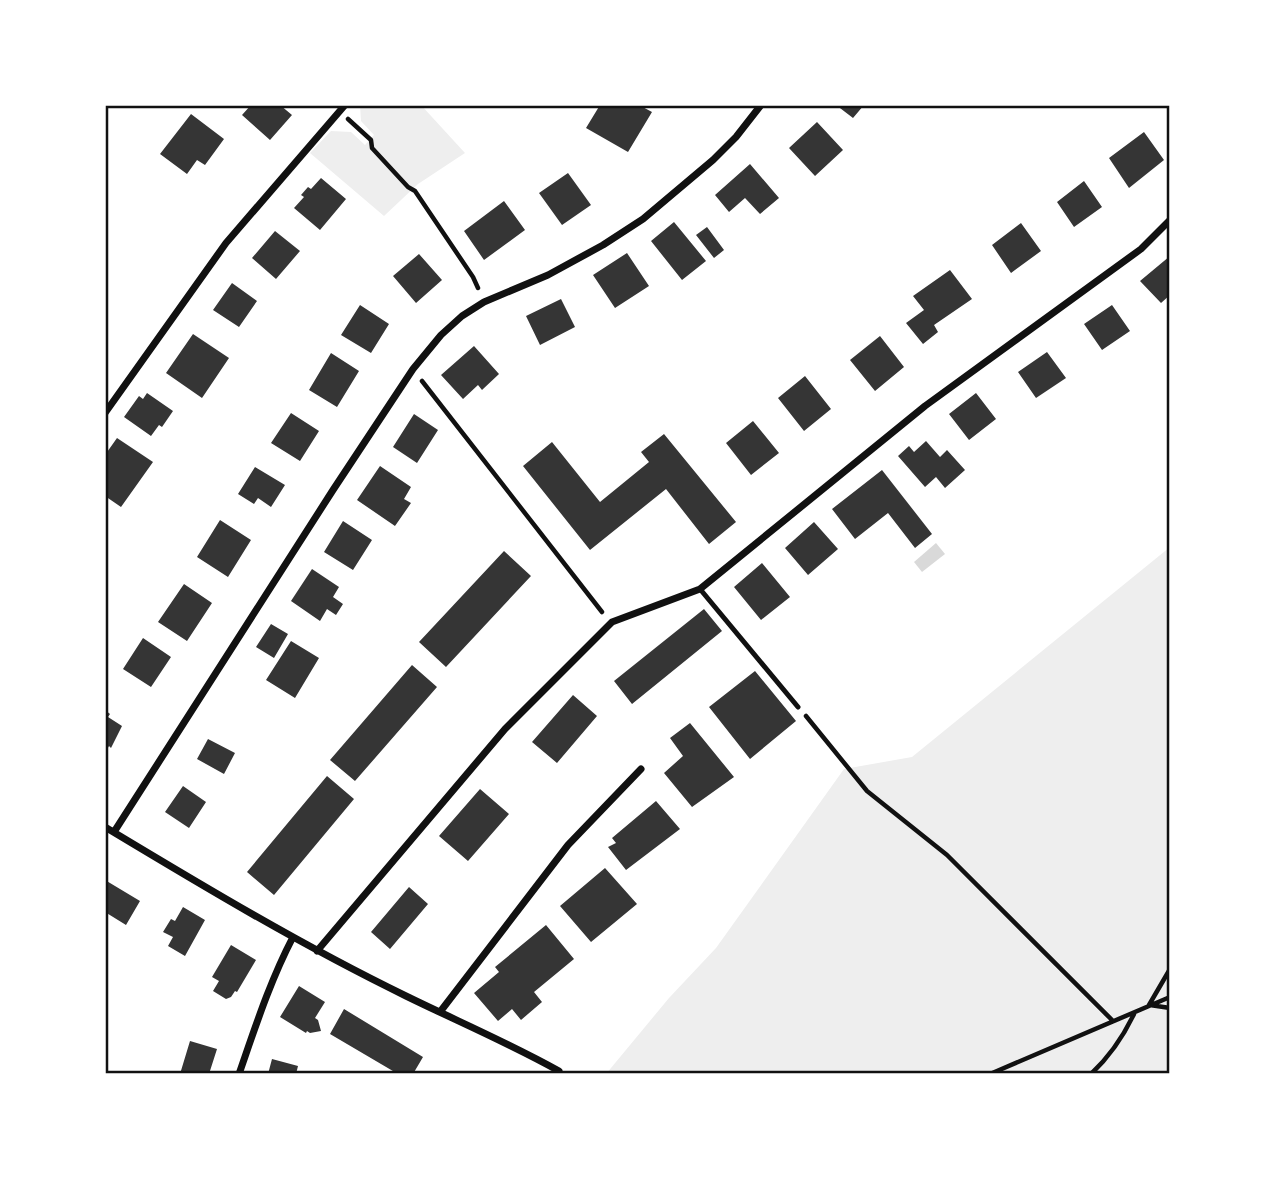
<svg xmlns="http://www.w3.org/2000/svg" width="1275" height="1179" font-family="'Exo 2',sans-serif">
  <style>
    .green { fill: #eee }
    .water { fill: #d9d9d9 }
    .building { fill: #353535 }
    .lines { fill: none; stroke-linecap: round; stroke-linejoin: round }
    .path { stroke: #111; stroke-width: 4.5 }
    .service { stroke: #111; stroke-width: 5 }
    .minor { stroke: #111; stroke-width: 7 }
    .neatline { fill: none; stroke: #111; stroke-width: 2.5 }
  </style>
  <rect width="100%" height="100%" fill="#fff"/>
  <path class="green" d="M360,105H421L465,153L418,184L384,216L310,153L331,131L351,132L365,145L374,135L361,121Z
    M1170,547V1074H606L669,998L716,948L844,769L912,757Z"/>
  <path class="water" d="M936,543L945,554L922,572L914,562Z"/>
  <path class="building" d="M251,105H280L292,115L270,140L242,115Z
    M600,105H639L652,112L628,152L586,128Z
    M836,105H864L853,118Z
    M191,114L224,139L205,165L197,160L187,174L160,154Z
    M817,122L843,150L815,176L789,148Z
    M1144,132L1164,160L1129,188L1109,158Z
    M750,164L779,198L760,214L745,198L729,212L715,195Z
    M568,173L591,205L562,225L539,193Z
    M321,178L346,199L320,230L294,208L304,197L301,195L308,187L311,189Z
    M1084,181L1102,207L1074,227L1057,202Z
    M504,201L525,230L484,260L464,231Z
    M674,222L706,261L682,280L651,241Z
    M1021,223L1041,251L1011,273L992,245Z
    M707,227L724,250L714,258L696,235Z
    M275,231L300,251L276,279L252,258Z
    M627,253L649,286L615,308L593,275Z
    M419,254L442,280L416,303L393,276Z
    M1170,256V295L1161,303L1140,281Z
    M950,270L972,299L934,325L938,332L923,344L906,323L924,310L913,296Z
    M232,283L257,301L239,327L213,310Z
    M561,299L575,327L540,345L526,316Z
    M360,305L389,324L371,353L341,335Z
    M1112,305L1130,331L1102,350L1084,324Z
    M193,334L229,358L202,398L166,373Z
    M880,336L904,367L875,391L850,360Z
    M474,346L499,374L482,390L478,385L463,399L441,375Z
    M1047,352L1066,378L1036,398L1018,372Z
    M331,353L359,371L337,407L309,390Z
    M805,376L831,409L804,431L778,398Z
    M147,393L173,411L162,427L159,425L151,436L124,417L139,396L143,399Z
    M976,393L996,419L969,440L949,414Z
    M291,413L319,431L300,461L271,443Z
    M414,414L438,430L417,463L393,447Z
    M753,421L779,453L751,475L726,443Z
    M664,434L736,522L709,544L666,489L590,550L523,466L552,442L600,502L649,462L641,452Z
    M117,438L153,462L121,507L105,496V455Z
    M926,441L940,457L947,450L965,470L945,488L936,477L925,487L898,456L909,446L914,452Z
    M380,466L411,487L404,499L411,503L395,526L357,500Z
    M255,467L285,485L271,507L258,498L254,504L238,494Z
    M882,470L932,534L915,548L888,513L855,539L832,509Z
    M220,520L251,540L228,577L197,557Z
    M343,521L372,540L353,570L324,552Z
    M814,522L838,549L808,575L785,548Z
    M504,551L531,576L446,667L419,642Z
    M762,563L790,597L761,620L734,587Z
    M312,569L339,587L333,597L343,604L336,615L327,609L320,621L291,601Z
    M184,584L212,603L187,641L158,622Z
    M704,609L722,631L632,704L614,681Z
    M271,624L288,634L274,658L256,647Z
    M143,638L171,657L151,687L123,669Z
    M291,641L319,658L295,698L266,680Z
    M412,665L437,687L355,781L330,760Z
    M755,671L796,721L750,759L709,707Z
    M573,695L597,716L557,763L532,742Z
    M105,710L110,714L108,717L122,726L111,748L109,746L105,753Z
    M690,723L734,777L692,807L664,773L683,756L670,738Z
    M208,739L235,753L224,774L197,759Z
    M327,776L354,799L274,895L247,872Z
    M183,786L206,802L189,828L165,812Z
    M480,789L509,814L468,861L439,836Z
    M656,801L680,829L626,870L608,847L616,843L612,838Z
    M605,868L637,904L591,942L560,906Z
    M105,880L140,901L126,925L105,912Z
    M409,887L428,904L390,949L371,932Z
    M183,907L205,920L185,956L168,946L173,937L163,932L171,919L175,921Z
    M546,925L574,959L534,992L542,1002L521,1020L512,1009L498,1021L474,993L499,972L495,967Z
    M231,945L256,960L237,992L235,991L231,997L226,999L213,991L219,981L212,977Z
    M299,986L325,1002L315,1018L318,1020L321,1031L310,1033L307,1031L306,1033L280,1017Z
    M344,1009L423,1057L413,1074H398L330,1034Z
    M190,1041L217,1049L209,1074H180Z
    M272,1059L298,1066L296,1074H268Z"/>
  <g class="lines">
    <path class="path" d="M348,119L371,140L372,148L408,187L415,191L473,277L478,288
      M422,381L602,612
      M806,716L867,791L947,855L1113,1021
      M1149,1005L1170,969
      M1150,1005L1170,1008
      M990,1074L1170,997
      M1091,1074C1108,1058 1124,1035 1134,1014"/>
    <path class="service" d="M700,589L798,707"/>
    <path class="minor" d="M105,413L226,243L345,105
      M105,827C203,886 303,946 406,996C457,1021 509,1043 559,1071
      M114,832L333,490L413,369L441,335L462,316L484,302L548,275L603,245L643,219L713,160L736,137L761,105
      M317,951L505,729L612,622L700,589L925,406L1141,249L1170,220
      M440,1012L568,845L641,769
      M239,1074C255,1028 270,981 293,937"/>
  </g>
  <rect width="1275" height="1179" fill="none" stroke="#ffffff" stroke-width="214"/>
  <rect x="107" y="107" width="1061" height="965" class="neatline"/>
</svg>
